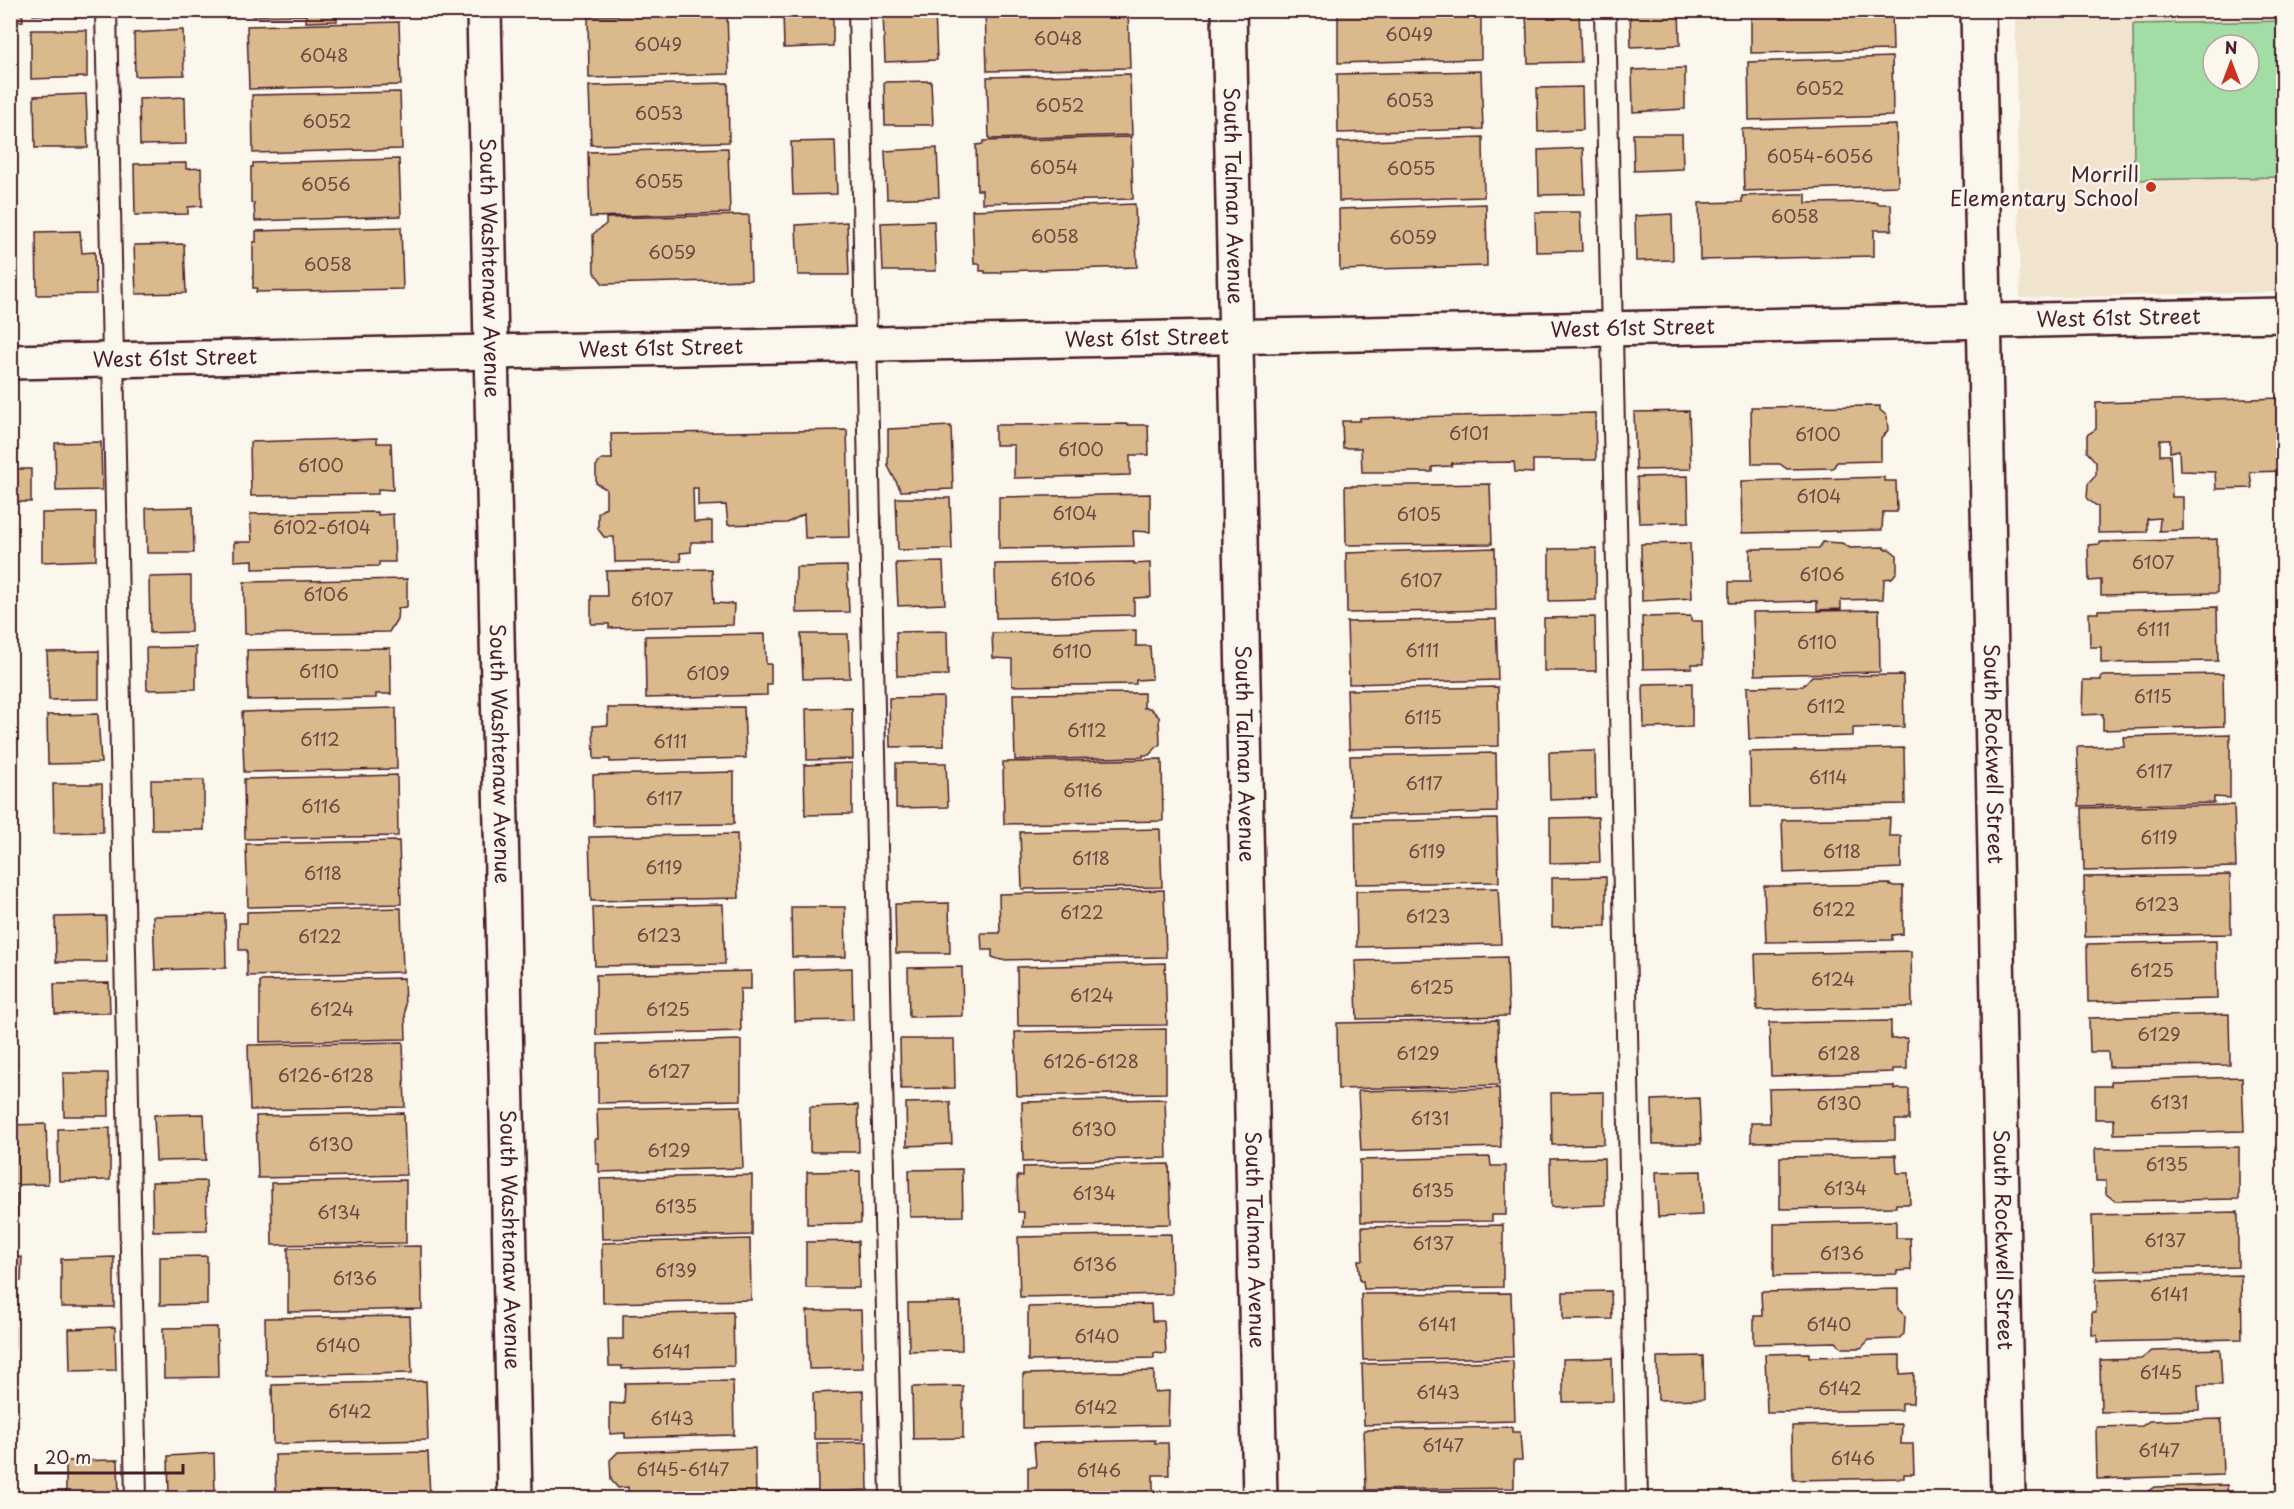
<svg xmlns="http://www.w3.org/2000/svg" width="2294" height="1509" font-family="'Playpen Sans',sans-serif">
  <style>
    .built { fill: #f1e4cf; fill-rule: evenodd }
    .park { fill: #a1dda4; stroke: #767e68; stroke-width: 1.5; fill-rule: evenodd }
    .building { fill: #dab98c; stroke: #4a1f2b; stroke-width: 1.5 }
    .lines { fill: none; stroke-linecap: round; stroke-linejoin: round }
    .service-casing { stroke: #4a1f2b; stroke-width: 24 }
    .minor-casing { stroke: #4a1f2b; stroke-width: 38 }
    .service { stroke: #fbf7ec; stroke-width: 20 }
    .minor { stroke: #fbf7ec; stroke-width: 33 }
    .poi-dot { fill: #c8321e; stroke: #fbf7ec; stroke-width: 2 }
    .labels { text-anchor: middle; stroke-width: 5; stroke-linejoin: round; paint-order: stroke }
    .number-label { font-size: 18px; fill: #6e4643 }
    .poi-label { font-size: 21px; fill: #4a1f2b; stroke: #fbf7ec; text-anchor: end }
    .street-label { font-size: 21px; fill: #4a1f2b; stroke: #fbf7ec }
  </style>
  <rect width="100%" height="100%" fill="#fbf7ec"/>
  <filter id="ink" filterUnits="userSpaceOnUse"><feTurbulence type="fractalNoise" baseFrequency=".0167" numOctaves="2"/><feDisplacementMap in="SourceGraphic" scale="12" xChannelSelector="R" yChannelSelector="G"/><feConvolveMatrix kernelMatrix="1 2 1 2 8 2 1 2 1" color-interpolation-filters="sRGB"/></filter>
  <g filter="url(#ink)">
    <path class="built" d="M2015,11H2283V292L2020,298ZM2213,45H2249V81H2213Z"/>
    <path class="park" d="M2283,21V177L2134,180L2133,24ZM2213,45H2249V81H2213Z"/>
    <path class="building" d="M10,10H22L23,21L10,22Z
      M32,10H88V13L33,15Z
      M252,10H370V15L337,16V21L306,22V15L252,16Z
      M605,10H715L606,13Z
      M985,10H1128L1130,68L987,71Z
      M1481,10V59L1338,63V11Z
      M1630,10H1679L1680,45L1631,47Z
      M1751,10H1892L1893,50L1751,53Z
      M833,11V46L784,48L783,12Z
      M1579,11L1581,62L1528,63L1526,12Z
      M883,12H935L937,60L885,62Z
      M727,13L729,74L589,78L588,16Z
      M399,22L401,85L249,89L247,26Z
      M31,30H87V77L31,79Z
      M183,30L184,75L135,76L134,33Z
      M1892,57L1893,116L1749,120L1748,62Z
      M1685,68V109L1633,112L1632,70Z
      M1481,71L1483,129L1338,133L1337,74Z
      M1130,74L1132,135L989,139L987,77Z
      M931,81L933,125H885L884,82Z
      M728,83L729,142L591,145L589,86Z
      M1582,87L1583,130L1538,132L1537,88Z
      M400,92L402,149L253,153L252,95Z
      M86,94L88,148H35L34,96Z
      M185,97L186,144L140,145L139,99Z
      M1896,125L1898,186L1744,191L1742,129Z
      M1633,134H1682L1683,169L1634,171Z
      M1131,137L1133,199L982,203V190H977L976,145L983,144V141Z
      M1483,137L1484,197L1339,201L1338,142Z
      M835,141L837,194L793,195L791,142Z
      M728,148L730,213L590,217L588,152Z
      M937,148L939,197L887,199L885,151Z
      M1583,148L1585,194L1539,195L1538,150Z
      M399,159L401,216L255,221L254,203H251V167H253V163Z
      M186,163V169L201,168L202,206L188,207V214L135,215L134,164Z
      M1795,194H1806V203L1877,202V204H1891L1892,230H1874V256L1700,260L1699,203L1742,202V196Z
      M1135,204L1137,267L1001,271V273H985V271H980V264H974L972,210Z
      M1486,204L1487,266L1340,270L1339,209Z
      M1535,212H1580L1582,251L1536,252Z
      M1672,214L1673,260L1636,261L1635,216Z
      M749,215L751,280L603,284L594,272L593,234L606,224V218Z
      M934,221L936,271H883L881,223Z
      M847,222L849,275H798L796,225Z
      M401,227L403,289L256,292L257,288H253V242H256V231Z
      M80,231L82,253L95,252L96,294L37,295L36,232Z
      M184,244L186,293L136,294L134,245Z
      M2284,398V471L2250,472L2252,488L2216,489L2215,472L2180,471L2179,450L2170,452V440H2160V455H2170L2172,497H2183V530L2159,531L2160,518L2147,519V532L2098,533V507L2087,499L2088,484L2096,475V462L2087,452V435L2096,429V403Z
      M1880,406V410L1887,416L1888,430L1881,439V461L1837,462L1833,468L1787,469L1780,464H1752L1751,407Z
      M1689,411L1691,469L1636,470L1634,412Z
      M1595,413L1596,460H1533V473L1515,472L1514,462L1452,463L1451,466L1432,467V472H1362L1361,448H1343L1342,421H1360V418Z
      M1128,424V425H1148L1149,455H1130V475L1014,478V445H995V425Z
      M951,426L953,489L901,491L888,466V429Z
      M847,430L850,537L805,538L804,514L787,523L728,525L726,505L698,506V488H693L694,522L712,521V542H691V552L680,553L681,561L615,562L614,537H604L598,529V513L606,507V489L596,483V466L602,459H612L611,434Z
      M377,438V443H391L393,490L378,489V494L251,496L250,442Z
      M101,442L102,490L56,491L55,443Z
      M10,469H31V502H10Z
      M1688,476L1689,522L1639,523L1637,477Z
      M1884,477V481H1896L1897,512H1883L1882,530L1742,533L1741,481Z
      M1490,484L1492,544L1346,545L1345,486Z
      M1150,494V532L1133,531L1134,546L999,549V497Z
      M896,498H950L952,549L898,550Z
      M193,507L194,553H147L146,508Z
      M96,512V560L42,562V513Z
      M378,512V515L393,514L395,562H379V566L253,569V560L234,561V542H252L250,514Z
      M2217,539V593L2101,595V580L2089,581L2088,545L2100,544V542Z
      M1823,542L1842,543L1850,548L1884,547V549H1889L1897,555V572L1892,578L1884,579L1883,599L1841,600V609L1817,610V601L1729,603V582H1750V549L1819,548Z
      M1690,543L1692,598L1642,601L1641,544Z
      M1495,548L1496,610L1347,613L1346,553Z
      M1596,548V600L1549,601V549Z
      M943,562L945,604L898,606L896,563Z
      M1134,562V564L1150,563L1151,597L1134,598V615L996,618L995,564Z
      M847,566L849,612L796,613V567Z
      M712,569L714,603L734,604L733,625L609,628V624H591V596H607L606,571Z
      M191,576V632L150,633L149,577Z
      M407,579V607L398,608L397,619L389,632L245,634L244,582Z
      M2217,607L2218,661L2101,663V647H2090L2089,613H2098V610Z
      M1879,610L1880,672L1755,675L1753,612Z
      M1691,616V621H1702L1703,664H1692V668L1643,669L1642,617Z
      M1595,617L1596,671H1544V618Z
      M1496,619L1498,680L1349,684L1347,622Z
      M1136,630V646H1150L1152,679L1136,680V684L1012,686V659L993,658L992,633Z
      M947,631L948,675L897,676L896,632Z
      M765,634L766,664H771V684H767V695L646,698L645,636Z
      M801,634H848L850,678L803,679Z
      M196,647V689L147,690L146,648Z
      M390,648L391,694H376V698L248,700L247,650Z
      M99,651V699L49,700L47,652Z
      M2223,674L2224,726L2103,730V714L2082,715L2083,680H2101V676Z
      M1903,675L1904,727L1853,728V736L1749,739L1747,687L1803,686L1812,676Z
      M1692,683V727L1644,728L1643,684Z
      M1498,687L1499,746L1349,749L1347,690Z
      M1144,693V708H1150L1159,717L1160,744L1149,755H1143V757L1015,760L1013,694Z
      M943,697L944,746L890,747L889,698Z
      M744,707L746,758L610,762V759H594L593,726L608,725V708Z
      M396,708L397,769L244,772L242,712Z
      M852,708L853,759L807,760L806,709Z
      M98,714L101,763L48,764L47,715Z
      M2230,734V798L2214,797V803L2079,806L2077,747L2124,746L2123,737Z
      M1904,748L1905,804L1751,807L1750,752Z
      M1595,751L1596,798L1550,800L1549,752Z
      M1496,753L1497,812L1352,816L1350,756Z
      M1162,759L1163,821L1004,824L1003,762Z
      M852,763V814L805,815L804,765Z
      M896,763H946L948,807L896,808Z
      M734,772V824L594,826L593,775Z
      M397,775L398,836L245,839L244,779Z
      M151,780H204V830H152Z
      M53,784H102L103,832L54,833Z
      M2234,805L2236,867L2084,871L2082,808Z
      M1598,817L1600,862L1550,863V818Z
      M1890,818L1889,836H1901V868L1784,873L1782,820Z
      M1497,819L1499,882L1356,884L1355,822Z
      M1160,829L1162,887L1022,889L1020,832Z
      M737,834L739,898L591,901L589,837Z
      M399,841L401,904L248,907L246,844Z
      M2230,875L2231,934L2085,937L2084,877Z
      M1606,877V926L1552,927V878Z
      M1890,884V886H1903V934L1892,935V940L1766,942L1764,886Z
      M1498,888L1501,944L1357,947L1356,891Z
      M1164,890L1166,957L1001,960L992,957V950H982L981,933H1000L999,894Z
      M949,903L950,953H896L895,904Z
      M723,904L725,964L595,966L593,907Z
      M791,907H845L846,957H792Z
      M401,908L403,972L247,976V950H239V923H247V912Z
      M225,914L226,968L155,970L153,916Z
      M106,916L107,962H56L55,917Z
      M2216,941L2217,999L2088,1002L2087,944Z
      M1911,951L1912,1007L1757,1010L1755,954Z
      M1507,957L1509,1016L1357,1019L1355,961Z
      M1165,963L1167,1025L1018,1026L1017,967Z
      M962,967L963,1016L909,1017L908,968Z
      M852,968L853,1020L795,1021L794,970Z
      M751,971V989H740L741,1031L596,1035V975Z
      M404,978L406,1039L260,1042V981Z
      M109,983L110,1013L55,1014L54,984Z
      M2229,1014L2230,1065L2109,1067L2108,1052H2090L2089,1018Z
      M1498,1020L1499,1085L1338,1089L1337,1023Z
      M1891,1021V1039L1907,1038V1069H1893V1072L1771,1076L1769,1023Z
      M1166,1029V1093L1017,1096L1015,1032Z
      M900,1039H954L955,1088L901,1089Z
      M741,1040V1100L598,1103V1044Z
      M403,1042L405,1107L250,1110L248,1045Z
      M10,1057H13L14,1075H10Z
      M63,1073H108L109,1116H64Z
      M2242,1077L2244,1131L2114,1134V1119H2095V1086H2111V1081Z
      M1894,1086V1089H1909V1120H1895V1140L1751,1142V1123H1770L1769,1089Z
      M1499,1088L1501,1147L1361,1151L1358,1091Z
      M1604,1092V1144L1552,1145L1551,1093Z
      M1699,1098L1701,1144H1653L1652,1100Z
      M1165,1099L1167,1158L1023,1162L1022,1102Z
      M950,1102L952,1144L907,1146L906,1103Z
      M858,1105L859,1152H810V1107Z
      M741,1106L743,1168L599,1172V1164H596L595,1139H598L597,1109Z
      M404,1113L406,1175L258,1178L256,1116Z
      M204,1114L206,1160L156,1161L154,1115Z
      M46,1124L48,1184L10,1185V1125Z
      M110,1128V1180L59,1181L58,1129Z
      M2239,1147V1199L2115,1201L2106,1194V1181H2096L2095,1149Z
      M1896,1155L1897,1173H1909L1910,1204H1896V1207L1780,1209V1157Z
      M1490,1157L1491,1166H1506V1215H1492V1221L1361,1222L1360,1160Z
      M1604,1158L1605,1205L1551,1207L1550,1159Z
      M1169,1164L1171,1224L1023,1227L1024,1212H1018L1017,1176H1023V1167Z
      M962,1169L963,1216L910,1217L909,1170Z
      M860,1171L861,1223L807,1224V1172Z
      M1701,1171L1703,1215L1658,1217L1656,1172Z
      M752,1175V1235L602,1239L600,1179Z
      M406,1180V1243L272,1245L271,1183Z
      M206,1181L207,1230L153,1231L152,1182Z
      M10,1194H17V1216H10Z
      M2238,1212V1267L2094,1271L2092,1215Z
      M1896,1221V1238H1910L1911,1270L1897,1271V1274L1774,1276V1224Z
      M1503,1225V1287L1364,1289L1363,1281H1360L1358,1260H1363L1362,1227Z
      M1171,1234L1172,1294L1020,1297L1018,1237Z
      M750,1239L751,1300L603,1303L602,1243Z
      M858,1241L859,1288H806V1242Z
      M421,1246L422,1309L288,1312V1248Z
      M207,1256V1304L160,1305V1257Z
      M22,1257L21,1281H10V1258Z
      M114,1257V1307H61V1259Z
      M2241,1275L2242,1339L2097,1342V1335H2092V1312H2096V1279Z
      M1898,1289V1309L1905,1316L1904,1334L1898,1339L1869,1340L1861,1348H1842L1836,1342L1754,1344V1316H1762L1761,1292Z
      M1611,1291L1612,1319L1563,1320V1292Z
      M1511,1293L1513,1357L1363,1360L1361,1294Z
      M961,1302L962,1350L909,1351L908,1303Z
      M1151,1304L1152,1321H1164L1166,1354L1154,1353V1358L1028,1361V1307Z
      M861,1310L863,1368L809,1369L807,1311Z
      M733,1312L734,1366L622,1369V1366H609L608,1339H623V1315Z
      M410,1316L412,1373L266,1376L265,1318Z
      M10,1327H14V1348H10Z
      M115,1327L116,1370L70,1371L69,1329Z
      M217,1327L218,1377L164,1378L163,1328Z
      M2220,1349L2222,1385H2198L2199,1410L2101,1412L2100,1360L2141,1359L2152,1351Z
      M1809,1353V1357L1900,1355V1374L1914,1373L1913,1403H1902V1410L1767,1412L1765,1354Z
      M1703,1356L1704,1399L1658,1400L1657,1357Z
      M1612,1358L1613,1401L1563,1402V1359Z
      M1513,1361L1515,1421L1364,1425L1362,1364Z
      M1154,1371V1392L1169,1391L1168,1425L1023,1428V1374Z
      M426,1381L428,1440L273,1444L272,1385Z
      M733,1381L734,1435L625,1438V1433L610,1434V1403L624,1404L625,1383Z
      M963,1386V1438L913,1439L912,1387Z
      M863,1391L864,1439H814L813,1393Z
      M2221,1419L2223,1475L2097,1479L2096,1427L2142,1426L2149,1421Z
      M1902,1424L1901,1444H1913L1914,1474H1904V1478L1793,1480L1792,1426Z
      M1512,1427V1432H1520L1522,1460H1514V1488L1366,1490L1364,1430Z
      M1155,1440V1443H1168L1169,1475H1153V1492L1124,1493L1119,1498H1099L1091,1493L1028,1494V1467H1036L1034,1443Z
      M867,1442L868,1490L818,1492L817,1443Z
      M755,1448L756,1498H628V1487L618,1488L611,1480L610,1460L618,1452Z
      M428,1452L430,1498H276L275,1455Z
      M214,1453L215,1496L169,1498L168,1456Z
      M118,1460L119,1498H66V1461Z
      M2227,1485L2228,1498H2099V1494H2144L2154,1487Z
      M1615,1491L1616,1498H1564V1492Z
      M1904,1492L1905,1498H1744V1495Z
      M1511,1493V1498H1367V1496Z"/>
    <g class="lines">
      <defs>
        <path id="service" d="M106,10L136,1498
          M859,10L891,1498
          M1605,10L1637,1498"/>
        <g id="minor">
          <path id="s1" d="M484,10L515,1498"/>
          <path id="s2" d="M1229,10L1260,1498"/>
          <path id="s3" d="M1978,10L2008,1498"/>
          <path id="s4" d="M10,362L2284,315"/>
        </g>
      </defs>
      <use href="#service" class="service-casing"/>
      <use href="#minor" class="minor-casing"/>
      <use href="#service" class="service"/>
      <use href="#minor" class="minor"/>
    </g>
  </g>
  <circle class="poi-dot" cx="2151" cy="187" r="6"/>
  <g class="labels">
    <g class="number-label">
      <text x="1409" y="41">6049</text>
      <text x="1058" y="45">6048</text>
      <text x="658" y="51">6049</text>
      <text x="324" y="62">6048</text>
      <text x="1820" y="95">6052</text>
      <text x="1410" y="107">6053</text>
      <text x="1060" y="112">6052</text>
      <text x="659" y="120">6053</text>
      <text x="327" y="128">6052</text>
      <text x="1820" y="163">6054-6056</text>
      <text x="1054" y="174">6054</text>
      <text x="1411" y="175">6055</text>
      <text x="659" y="188">6055</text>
      <text x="326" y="191">6056</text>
      <text x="1795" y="223">6058</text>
      <text x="1055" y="243">6058</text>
      <text x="1413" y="244">6059</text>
      <text x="672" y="259">6059</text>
      <text x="328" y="271">6058</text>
      <text x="1469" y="440">6101</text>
      <text x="1818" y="441">6100</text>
      <text x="1081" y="456">6100</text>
      <text x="321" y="472">6100</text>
      <text x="1819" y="503">6104</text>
      <text x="1075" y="520">6104</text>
      <text x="1419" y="521">6105</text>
      <text x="322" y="534">6102-6104</text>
      <text x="2153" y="569">6107</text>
      <text x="1822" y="581">6106</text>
      <text x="1073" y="586">6106</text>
      <text x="1421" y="587">6107</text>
      <text x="326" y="601">6106</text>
      <text x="652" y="606">6107</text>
      <text x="2153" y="636">6111</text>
      <text x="1817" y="649">6110</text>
      <text x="1422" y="657">6111</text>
      <text x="1072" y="658">6110</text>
      <text x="319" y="678">6110</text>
      <text x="708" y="680">6109</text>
      <text x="2153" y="703">6115</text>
      <text x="1826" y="713">6112</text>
      <text x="1423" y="724">6115</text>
      <text x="1087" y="737">6112</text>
      <text x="320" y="746">6112</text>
      <text x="670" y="748">6111</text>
      <text x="2154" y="778">6117</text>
      <text x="1828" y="784">6114</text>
      <text x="1424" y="790">6117</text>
      <text x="1083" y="797">6116</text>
      <text x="664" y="805">6117</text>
      <text x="321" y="813">6116</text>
      <text x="2159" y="844">6119</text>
      <text x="1427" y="858">6119</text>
      <text x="1842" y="858">6118</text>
      <text x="1091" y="865">6118</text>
      <text x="664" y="874">6119</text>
      <text x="323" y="880">6118</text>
      <text x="2157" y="911">6123</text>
      <text x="1834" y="916">6122</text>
      <text x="1082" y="919">6122</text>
      <text x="1428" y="923">6123</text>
      <text x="659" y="942">6123</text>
      <text x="320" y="943">6122</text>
      <text x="2152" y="977">6125</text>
      <text x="1833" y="986">6124</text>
      <text x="1432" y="994">6125</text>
      <text x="1092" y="1002">6124</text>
      <text x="332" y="1016">6124</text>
      <text x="668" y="1016">6125</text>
      <text x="2159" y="1041">6129</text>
      <text x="1418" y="1060">6129</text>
      <text x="1839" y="1060">6128</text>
      <text x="1091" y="1068">6126-6128</text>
      <text x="669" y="1078">6127</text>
      <text x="326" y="1082">6126-6128</text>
      <text x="2169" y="1109">6131</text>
      <text x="1839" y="1110">6130</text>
      <text x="1430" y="1125">6131</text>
      <text x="1094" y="1136">6130</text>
      <text x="331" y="1151">6130</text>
      <text x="669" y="1157">6129</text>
      <text x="2167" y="1171">6135</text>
      <text x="1845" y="1195">6134</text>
      <text x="1433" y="1197">6135</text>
      <text x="1094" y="1200">6134</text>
      <text x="676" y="1213">6135</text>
      <text x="339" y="1219">6134</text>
      <text x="2165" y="1247">6137</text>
      <text x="1433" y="1250">6137</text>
      <text x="1842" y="1260">6136</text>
      <text x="1095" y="1271">6136</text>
      <text x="676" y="1277">6139</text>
      <text x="355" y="1285">6136</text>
      <text x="2169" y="1301">6141</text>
      <text x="1437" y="1331">6141</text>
      <text x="1829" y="1331">6140</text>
      <text x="1097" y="1343">6140</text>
      <text x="338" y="1352">6140</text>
      <text x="671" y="1358">6141</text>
      <text x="2161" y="1379">6145</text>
      <text x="1840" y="1395">6142</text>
      <text x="1438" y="1399">6143</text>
      <text x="1096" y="1414">6142</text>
      <text x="350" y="1418">6142</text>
      <text x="672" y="1425">6143</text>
      <text x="1443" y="1452">6147</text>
      <text x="2159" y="1457">6147</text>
      <text x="1853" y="1465">6146</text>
      <text x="683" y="1476">6145-6147</text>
      <text x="1099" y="1477">6146</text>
    </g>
    <g class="poi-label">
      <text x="2139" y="182">Morrill<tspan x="2139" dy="24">Elementary School</tspan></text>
    </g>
    <g class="street-label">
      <text dy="7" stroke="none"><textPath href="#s2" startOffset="186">South Talman Avenue</textPath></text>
      <text dy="7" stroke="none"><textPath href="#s1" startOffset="258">South Washtenaw Avenue</textPath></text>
      <text dy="7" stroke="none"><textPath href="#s4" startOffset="2109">West 61st Street</textPath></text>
      <text dy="7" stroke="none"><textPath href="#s4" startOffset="1623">West 61st Street</textPath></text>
      <text dy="7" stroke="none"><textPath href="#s4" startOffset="1137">West 61st Street</textPath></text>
      <text dy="7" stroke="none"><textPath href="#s4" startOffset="651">West 61st Street</textPath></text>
      <text dy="7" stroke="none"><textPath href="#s4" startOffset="165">West 61st Street</textPath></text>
      <text dy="7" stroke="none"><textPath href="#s2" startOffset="744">South Talman Avenue</textPath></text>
      <text dy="7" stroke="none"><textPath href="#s1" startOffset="744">South Washtenaw Avenue</textPath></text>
      <text dy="7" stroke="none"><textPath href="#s3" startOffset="744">South Rockwell Street</textPath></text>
      <text dy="7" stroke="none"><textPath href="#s1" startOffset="1230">South Washtenaw Avenue</textPath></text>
      <text dy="7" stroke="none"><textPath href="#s2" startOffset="1230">South Talman Avenue</textPath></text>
      <text dy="7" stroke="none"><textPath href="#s3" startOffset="1230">South Rockwell Street</textPath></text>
    </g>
  </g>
  <rect width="2294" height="1509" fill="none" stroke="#fbf7ec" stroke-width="36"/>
  <rect x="18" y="18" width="2258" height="1473" fill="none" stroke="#4a1f2b" stroke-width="2" filter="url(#ink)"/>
  <g transform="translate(2231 63)"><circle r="28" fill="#fbf7ec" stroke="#b4a19f" stroke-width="1.5"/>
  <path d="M0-4.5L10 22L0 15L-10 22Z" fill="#c8321e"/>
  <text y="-9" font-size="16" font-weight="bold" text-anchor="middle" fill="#4a1f2b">N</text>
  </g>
  <path d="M36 1464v9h147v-9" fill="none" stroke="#4a1f2b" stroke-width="3"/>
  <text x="45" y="1464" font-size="18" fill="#4a1f2b" stroke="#fbf7ec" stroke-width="4.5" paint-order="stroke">20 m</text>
</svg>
